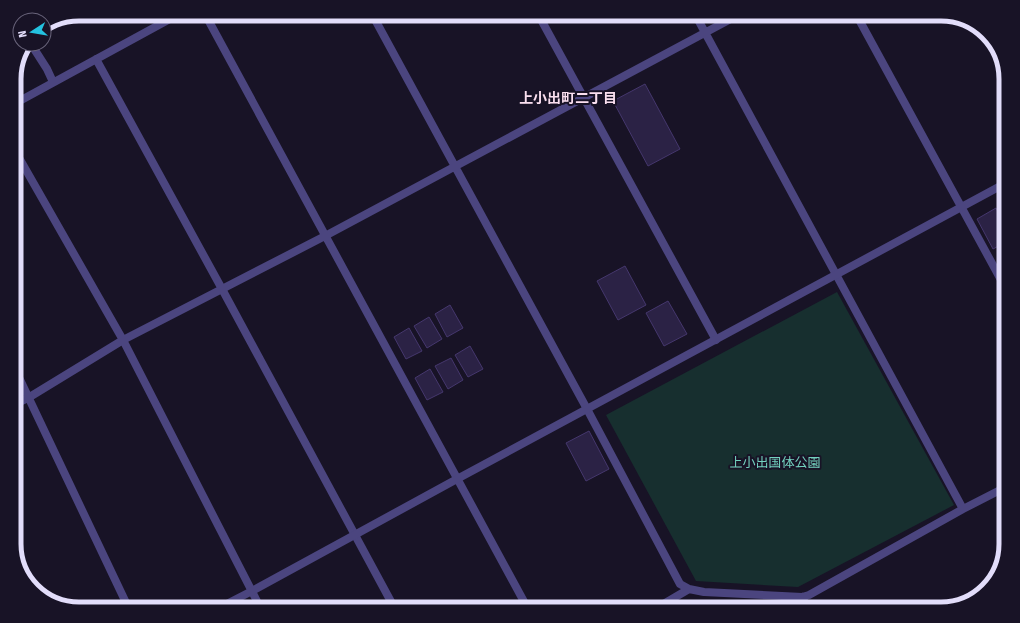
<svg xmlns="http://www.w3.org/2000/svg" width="1020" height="623" font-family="'Fira Sans Condensed','Noto Sans JP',sans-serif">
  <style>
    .green { fill: #172f2f }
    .building { fill: #2b2245; stroke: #45376d }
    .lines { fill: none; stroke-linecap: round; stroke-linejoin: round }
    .minor { stroke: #4b457f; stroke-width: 8 }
    .tertiary { stroke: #4b457f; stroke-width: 8 }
    .labels { text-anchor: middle; stroke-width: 4; stroke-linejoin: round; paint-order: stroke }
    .park-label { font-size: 13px; fill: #73d1bf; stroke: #181326 }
    .neighbourhood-label { font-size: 14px; font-weight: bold; fill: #fadfef; stroke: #181326 }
    .rim { fill: none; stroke: #e2ddfa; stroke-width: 5 }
  </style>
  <rect width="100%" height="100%" fill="#181326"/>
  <path class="green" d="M837,292L954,505L798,587L696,581L606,415Z"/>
  <path class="building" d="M645,84L680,149L648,166L613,101Z
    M996,208L1006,227V242L993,249L977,219Z
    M625,266L646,305L618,320L597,281Z
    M668,301L687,334L664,346L646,313Z
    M450,305L463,328L447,337L435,314Z
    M429,317L442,339L427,348L414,326Z
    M409,328L422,351L406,359L394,337Z
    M470,346L483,369L468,377L455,355Z
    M451,358L463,380L448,389L435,366Z
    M430,369L443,392L427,400L415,378Z
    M589,431L609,469L586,481L566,443Z"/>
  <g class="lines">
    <path class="minor" d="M205,14L528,609
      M372,14L587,409L680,584L689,589
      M538,14L716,340
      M695,14L963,509
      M856,14L1006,289
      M31,44L47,69L53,82
      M96,59L222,289L395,609
      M14,104L179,14
      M14,149L123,340L261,609
      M14,405L28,398L123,340L325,236L740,14
      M802,597L808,609
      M655,609L689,589L704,592L802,597L809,595L963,509L1006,487"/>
    <path class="tertiary" d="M14,367L129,609
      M217,609L252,591L457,479L1006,183"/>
  </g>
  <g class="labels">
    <g class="park-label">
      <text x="775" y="467">上小出国体公園</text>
    </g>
    <g class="neighbourhood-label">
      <text x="568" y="103">上小出町二丁目</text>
    </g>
  </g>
  <path d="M0 0H1020V623H0ZM79 21H941A58 58 0 0 1 999 79V544A58 58 0 0 1 941 602H79A58 58 0 0 1 21 544V79A58 58 0 0 1 79 21Z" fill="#181326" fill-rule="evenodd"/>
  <path class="rim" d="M79 21H941A58 58 0 0 1 999 79V544A58 58 0 0 1 941 602H79A58 58 0 0 1 21 544V79A58 58 0 0 1 79 21Z"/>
  <g transform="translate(32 32) rotate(258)"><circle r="19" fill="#181326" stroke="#69647b"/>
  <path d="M0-3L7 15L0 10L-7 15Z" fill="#24c2e0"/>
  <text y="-6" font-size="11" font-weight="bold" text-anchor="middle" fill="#e2ddfa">N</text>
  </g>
</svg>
